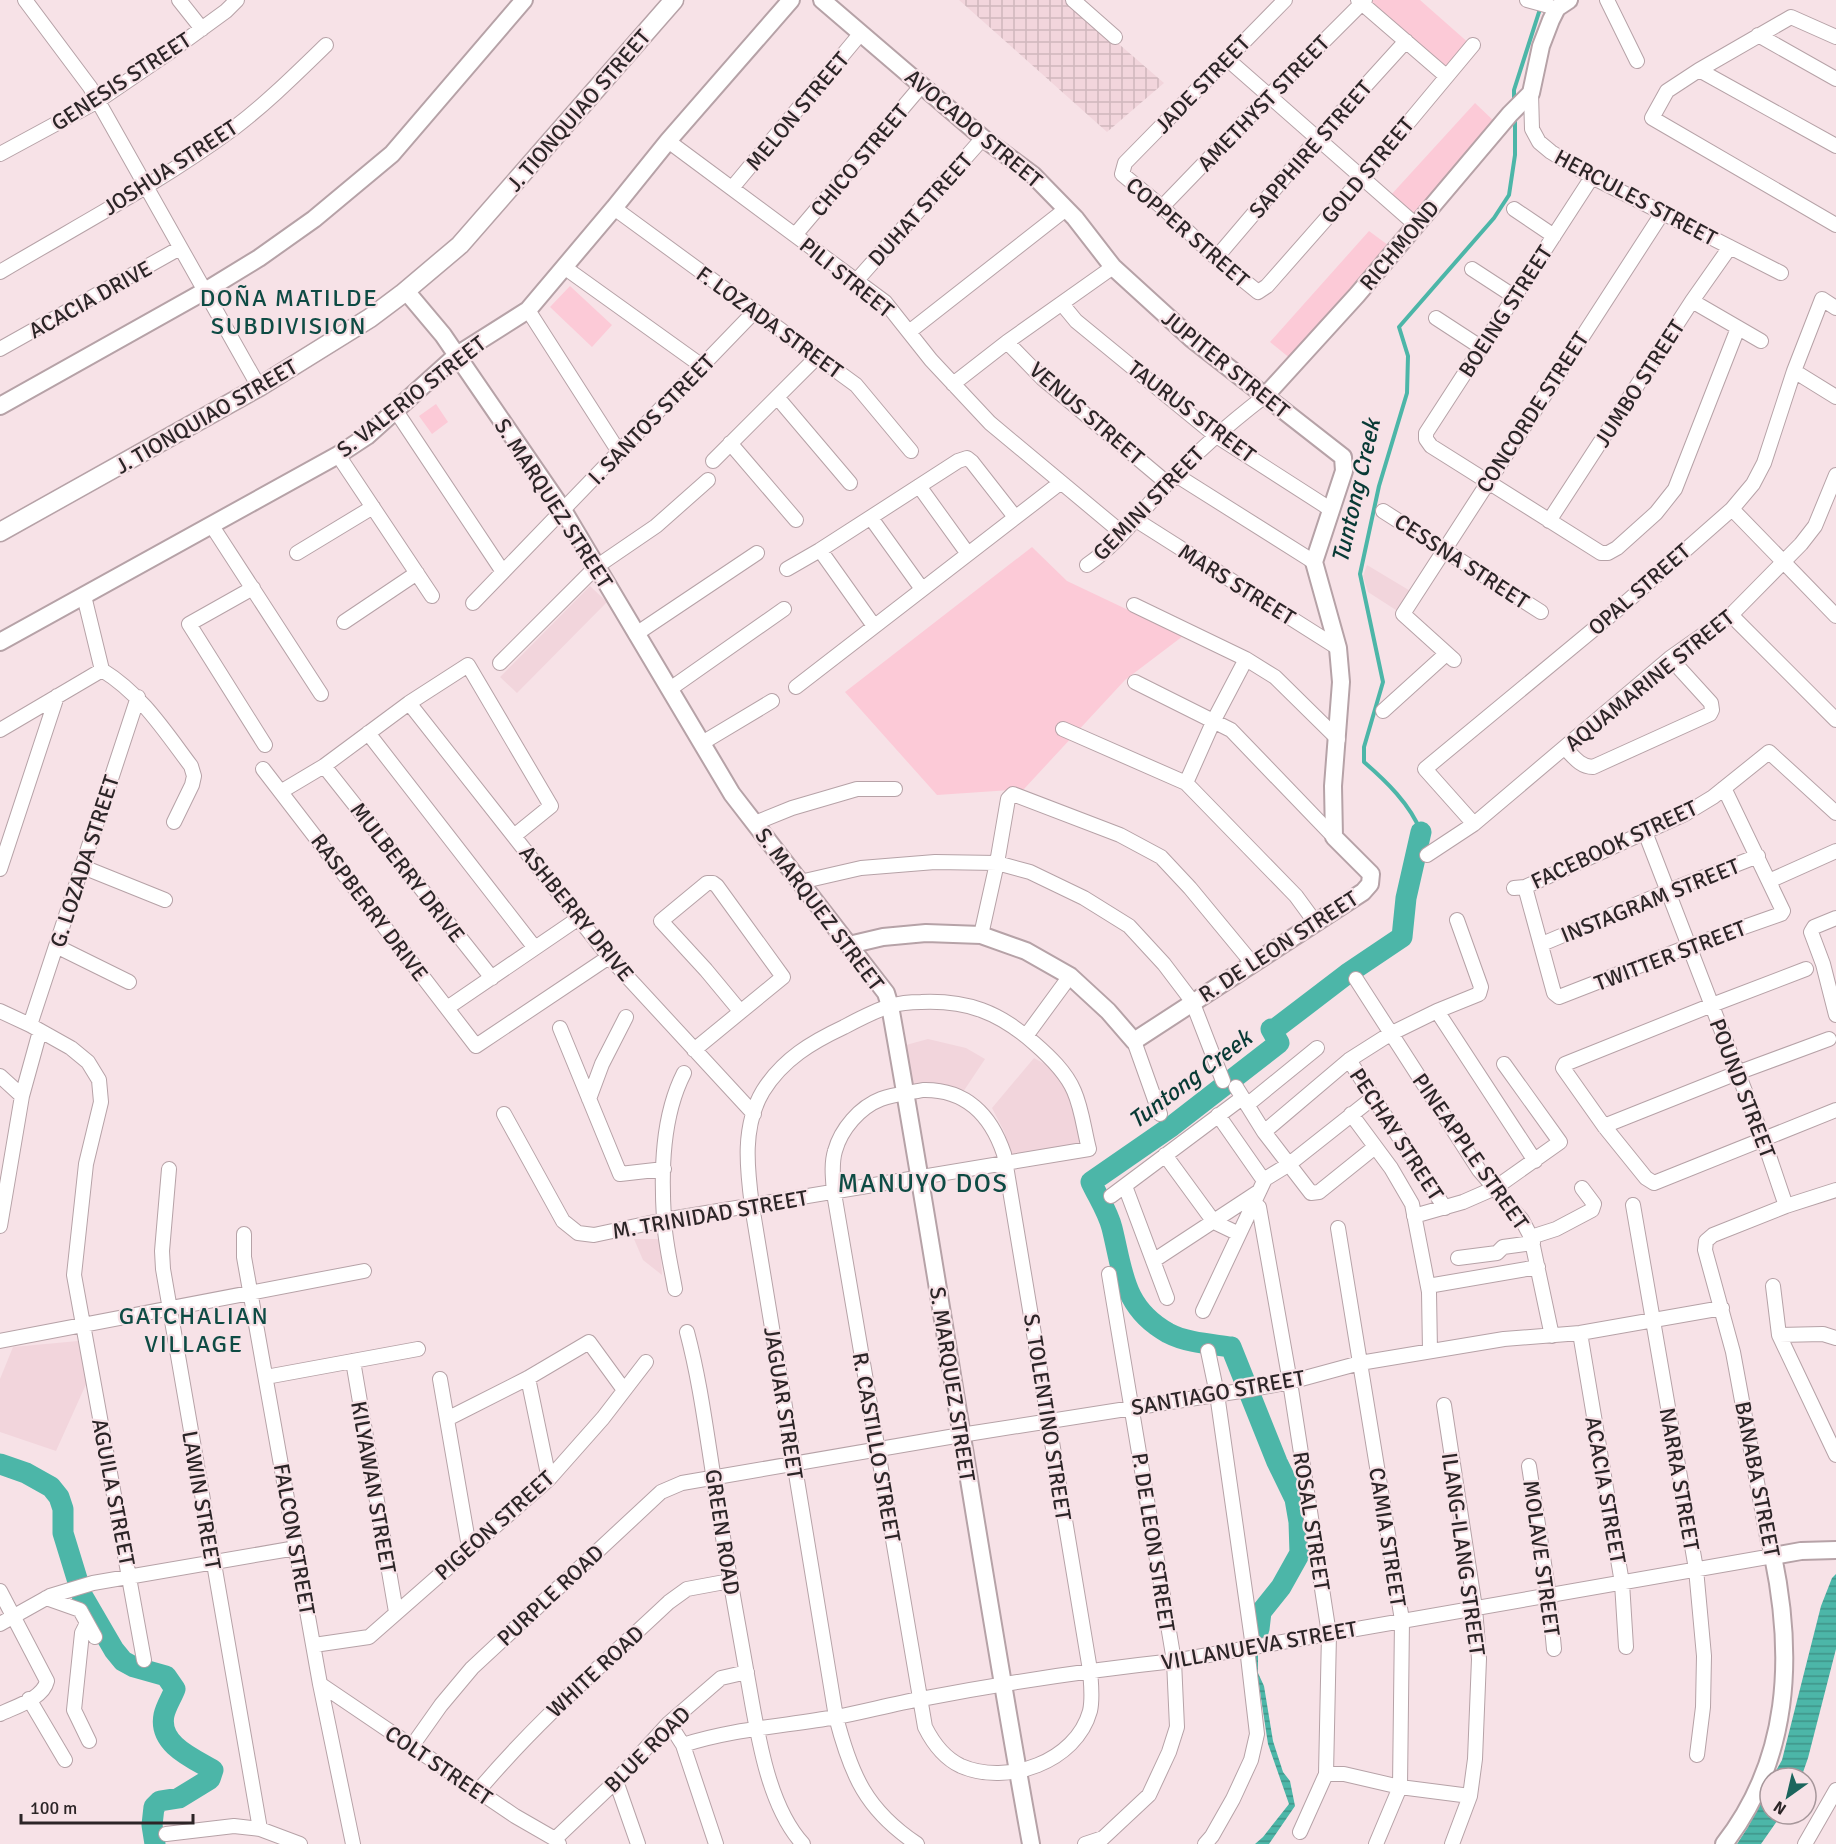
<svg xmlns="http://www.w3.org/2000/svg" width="1836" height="1844" font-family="Signika,sans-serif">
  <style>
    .built { fill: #f2d5dc }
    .industrial { fill: url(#industrial-grid) }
    .green { fill: #fccad7 }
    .water { fill: url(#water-rules) }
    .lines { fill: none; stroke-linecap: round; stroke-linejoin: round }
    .stream { stroke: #4cb6a8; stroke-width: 4 }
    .river { stroke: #4cb6a8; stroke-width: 21 }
    .minor-casing { stroke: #b6a2a7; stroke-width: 16 }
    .tertiary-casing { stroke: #b6a2a7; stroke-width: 20 }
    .secondary-casing { stroke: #b6a2a7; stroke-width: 21 }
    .minor { stroke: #fff; stroke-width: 14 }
    .tertiary { stroke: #fff; stroke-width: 16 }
    .secondary { stroke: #fff; stroke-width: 18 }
    .labels { text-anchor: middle; stroke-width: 4.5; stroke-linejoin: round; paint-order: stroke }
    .street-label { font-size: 22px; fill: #2c2527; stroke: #f7e2e7 }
    .neighbourhood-label { font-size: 24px; letter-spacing: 1.5px; fill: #0e4b44; stroke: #f7e2e7 }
    .water-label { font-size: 24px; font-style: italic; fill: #083a35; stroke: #f7e2e7 }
    .quarter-label { font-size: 26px; letter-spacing: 1.5px; fill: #0e4b44; stroke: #f7e2e7 }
  </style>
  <defs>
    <pattern id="industrial-grid" width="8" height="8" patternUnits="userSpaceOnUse" patternTransform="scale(1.5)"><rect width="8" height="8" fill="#f2d5dc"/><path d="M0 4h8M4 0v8" fill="none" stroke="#d0b7bd"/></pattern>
    <pattern id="water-rules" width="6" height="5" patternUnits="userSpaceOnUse" patternTransform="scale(1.5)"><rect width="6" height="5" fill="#4cb6a8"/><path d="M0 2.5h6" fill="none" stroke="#3f9489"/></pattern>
  </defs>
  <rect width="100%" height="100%" fill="#f7e2e7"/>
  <path class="built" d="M1367,565L1412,592L1399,612L1368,592L1363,576Z
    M590,586L607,602L517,693L500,677Z
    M928,1039L966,1048L985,1059L963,1092L955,1088L937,1085L911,1087L906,1045Z
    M1034,1058L1057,1071L1070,1089L1085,1141L1013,1160L1004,1131L992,1108Z
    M634,1239H660L662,1275L643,1260Z
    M78,1341L87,1382L56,1451L0,1432V1379L13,1347Z"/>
  <path class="industrial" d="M959,0H1068L1164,83L1107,132Z"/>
  <path class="green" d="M1368,0H1420L1471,45L1446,72Z
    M1475,103L1496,123L1415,219L1390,196Z
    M1369,231L1392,248L1291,359L1270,342Z
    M570,286L612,325L592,347L550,307Z
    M436,404L448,422L432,434L419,416Z
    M1032,547L1067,581L1183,636L1125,680L1024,789L937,795L845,692Z"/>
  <path class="water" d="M1836,1574V1649L1808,1758L1801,1778H1772L1782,1760L1821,1606L1832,1578Z
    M1258,1653V1673L1264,1686L1273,1741L1283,1772L1290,1781L1295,1806L1269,1844H1255L1263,1837L1289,1804L1268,1744L1259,1685L1253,1676L1251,1655Z
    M1770,1783V1814H1782L1761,1844H1737L1748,1827Z"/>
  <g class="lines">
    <path class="stream" d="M1514,103V90L1540,9
      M1421,832C1410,804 1386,781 1364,762V747L1383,682L1360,574L1379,486L1407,393L1408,356L1399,327L1494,218L1509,195L1515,155V116
      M1257,1638L1259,1629"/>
    <path class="river" d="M0,1464L26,1473L51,1487L59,1497L63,1509V1533L82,1595L114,1650L123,1661L134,1667L166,1676L175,1689C172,1697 166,1706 164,1715C158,1744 192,1758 213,1770L210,1779L179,1798L160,1801L154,1807L152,1825L155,1844
      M1259,1629L1261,1612L1281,1587L1300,1553L1299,1522L1295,1499L1277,1462L1231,1347C1211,1344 1187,1343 1168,1333C1123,1308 1123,1272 1112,1228C1108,1212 1098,1197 1091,1182L1172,1126L1279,1043L1271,1029H1275L1347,974L1402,937L1406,898L1421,832"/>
    <defs>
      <path id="minor" d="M25,0L90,87L259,387
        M179,0L202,29
        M1073,0L1115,37
        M1285,0L1125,163L1122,174L1162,207L1216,258L1258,292L1267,286L1363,177L1473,45
        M1358,0L1446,76
        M1527,0L1549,6
        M1607,0L1637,61
        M1758,35L1836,79
        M1836,37L1791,17L1699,70L1667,91L1652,118L1836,225
        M1226,58L1416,225
        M1699,70L1836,146
        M1531,93L1532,129L1539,142L1551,152L1592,177L1781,273
        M668,141L885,302L931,360L990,423L1122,533
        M0,154L98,101L167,54L226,11L237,0
        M1592,177L1426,433V439L1431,446L1601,553H1608L1617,548L1656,513L1675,489L1738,328
        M732,188L861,33
        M1162,207L1269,96L1365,0
        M614,208L856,385L911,451
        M1514,209L1554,236
        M795,235L922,85
        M1216,258L1318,138L1406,41
        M564,267L702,366
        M1472,269L1515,297
        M0,272C79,225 161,182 234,128C267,103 297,73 326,45
        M857,280L983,138
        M1692,301L1761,341
        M1062,304L1076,321L1215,435L1330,509
        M528,310L619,452
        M1436,318L1482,348
        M909,332L1066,209
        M1007,342L1042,378L1167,483
        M0,349L180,248
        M1794,371L1836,397
        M953,384L1007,342L1113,267
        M777,397L850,483
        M396,411L503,572
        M730,443L796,520
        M338,455L432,596
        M713,461L817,357
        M1176,475L1314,562
        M919,486L968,554
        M1732,509L1836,616
        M1383,511L1541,612
        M871,518L922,589
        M1136,520L1338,648
        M1549,521L1692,301L1730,247
        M212,526L321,694
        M820,550L958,461L967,458L972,462L1015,517
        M297,553L373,507
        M1087,565C1119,543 1141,511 1168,483C1198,450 1230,423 1265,396
        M787,569L820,550L874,626
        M253,588L189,624L265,745
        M84,596L102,670
        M473,603L755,311
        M1134,605L1246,659L1275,677L1338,739
        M1731,615L1836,720
        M344,622L417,573
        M636,634L757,553
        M1454,660L1403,614L1663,212
        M500,663L596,567L656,526L708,480
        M102,670C141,694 164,730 191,766L194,776L192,785L174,822
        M1135,682L1231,730L1334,837
        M796,687L1060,483
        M670,689L784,609
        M409,703L609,957L754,1114
        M1383,711L1446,654
        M1063,729L1186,783L1296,896L1315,922
        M0,730L102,670
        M368,733L535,948
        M702,743L772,701
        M1565,748C1573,756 1580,767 1593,767L1710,714L1712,710L1711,703L1670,658
        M324,766L492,978
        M263,769L476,1046L609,957
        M1186,783L1214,720L1246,659
        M282,791L324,766L409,703L468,665L551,806L514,836
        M755,823L792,808L857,789H895
        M1474,824L1425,769L1623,605L1732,509L1753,484L1764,463L1794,371L1822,299L1836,308
        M1645,832L1763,1138L1786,1206
        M1427,855L1474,824L1670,658L1731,615L1801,544L1815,526L1836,475
        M83,867L165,900
        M0,869L57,696
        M1769,881L1836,851
        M800,882L861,868L935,862L997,863L1030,872L1084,898L1129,926L1164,964L1192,1001L1223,1081
        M1525,887L1554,993L1559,997L1690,946L1781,914L1783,911L1724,788
        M1514,888L1525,887L1685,814L1713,797L1769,752L1836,813
        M1836,918L1814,927L1811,932L1823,964L1836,1015
        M981,935L997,863L1008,799L1013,794L1120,835L1161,857L1190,888L1252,963
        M1542,944L1668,891L1758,856
        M56,946L129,982
        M1806,969L1712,1005L1565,1064L1563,1068L1604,1126L1646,1178L1654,1183L1836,1110
        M1356,979L1479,1170L1522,1220L1531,1237L1552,1336
        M447,1008L579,918
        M0,1011L30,1025L71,1048L88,1062L99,1080L101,1102L86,1164L74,1275L144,1660
        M1437,1011L1535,1161
        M30,1025L138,697
        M560,1028L620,1174L664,1169
        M1026,1036L1070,976
        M1134,1041L1160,1114
        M694,1050L783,977L717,886L713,883H707L661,921L706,970L740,1011
        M1349,1060L1445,1208
        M0,1076L22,1096
        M1236,1087L1264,1132L1311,1193L1319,1192L1375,1147
        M923,1090C966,1089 991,1115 1004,1154L1090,1670C1091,1684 1093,1698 1090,1711C1076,1762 1007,1786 961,1766C944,1758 933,1743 925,1727L834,1193C833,1179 831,1164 835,1151C841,1129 860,1107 881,1099C894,1094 909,1093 923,1090Z
        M589,1099L602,1064L626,1017
        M1247,1105L1317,1048
        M504,1114L563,1221L578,1233L594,1235L664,1220L1089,1149C1084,1130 1082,1109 1074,1091C1066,1072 1049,1056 1034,1043C999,1012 967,1000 921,1002C911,1002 900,1003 890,1006C874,1011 859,1019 844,1027C812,1042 783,1059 763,1091C742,1126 747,1168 752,1206L836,1717C851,1775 866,1810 917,1844
        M1351,1114L1391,1168L1412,1204L1429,1292L1430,1351
        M1218,1115L1262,1178L1265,1179
        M1604,1126L1737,1073L1829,1039
        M1264,1132L1349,1060L1390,1034L1437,1011L1479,994L1481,987L1457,920
        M1165,1155L1214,1222L1239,1234
        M169,1169L162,1251L163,1269L260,1829
        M1265,1179L1288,1165L1374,1097
        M1125,1186L1167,1298
        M1111,1196L1242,1098
        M1633,1205L1696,1569L1704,1656L1703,1707L1697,1755
        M1259,1207L1290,1382L1329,1634L1326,1774L1300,1832
        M1414,1216L1463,1202L1495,1188L1560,1142L1504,1064
        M0,1226L22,1096L40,1031
        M1338,1228L1402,1620L1400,1787L1376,1844
        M244,1234V1257L320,1684L353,1844
        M1531,1237L1556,1229L1592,1210L1594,1204L1582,1188
        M1458,1258L1497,1253L1503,1247L1533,1243
        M1153,1261L1258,1192
        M1428,1286L1538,1267
        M1773,1286L1779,1335L1836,1455
        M675,1289C671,1266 665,1242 664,1219C661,1171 662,1116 684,1073
        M1203,1311L1265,1179
        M687,1332C700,1381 706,1430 714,1480C723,1543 735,1606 746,1669C756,1722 765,1803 803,1844
        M1580,1333L1622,1583L1626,1647
        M1779,1335L1823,1334L1836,1338
        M0,1341L364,1271
        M1208,1351L1217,1394L1253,1647
        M353,1361L396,1612
        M266,1377L418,1349
        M528,1378L549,1479
        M440,1379L469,1547
        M1444,1405L1475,1608L1479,1659L1475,1759L1470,1796L1452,1844
        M447,1419L528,1378L589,1342L624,1390
        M1529,1466L1549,1596L1554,1649
        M0,1591L47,1681C43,1699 14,1707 0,1714
        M46,1598L80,1610L95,1637
        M87,1623L82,1633L74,1710L89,1741
        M0,1624L50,1596L93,1583L296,1548
        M314,1645L369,1637L549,1479L603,1418L646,1362
        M320,1684L515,1816L555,1839L559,1844
        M29,1699L65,1760
        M669,1723L683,1745L716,1844
        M683,1745C732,1729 785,1726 836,1717C864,1712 892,1704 921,1699C1005,1683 1089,1670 1174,1661L1773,1556L1768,1542L1733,1352L1705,1250L1706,1241L1713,1235L1786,1206L1836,1190
        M412,1746L441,1705L472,1668L661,1492L682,1483L961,1435L1253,1389L1290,1382L1360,1363L1504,1339L1580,1333L1722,1308
        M1326,1774H1344L1400,1787L1470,1796
        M616,1781L638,1844
        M478,1791C536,1722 604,1663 669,1602L687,1589L730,1581
        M166,1834L234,1826L260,1829L300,1844
        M555,1839L616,1781L669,1723L721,1678L747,1672
        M1085,1844L1103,1838L1149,1795L1169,1752L1177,1727L1174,1661L1109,1274
        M1205,1844L1212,1836L1233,1799L1251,1760L1257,1734L1247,1648
        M1805,1844L1836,1790"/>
      <path id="tertiary" d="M822,0L983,138L1033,175L1075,218L1113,267L1192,339L1343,457L1344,471L1314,562L1338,648L1341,682L1333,786L1334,837L1371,874L1370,884L1363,892L1134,1041L1108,1011L1070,976L1026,951L981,935L926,933L883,937L849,945
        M406,291L443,335L563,510L732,794L886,993L890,1006C940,1285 980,1565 1031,1844
        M1265,396L1357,295L1510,114L1531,93L1541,46L1551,20L1557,8L1569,0
        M0,406L205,291L259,258L314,219L392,154L524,0
        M0,642L338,455L367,436L457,355L528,310L614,208L668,141L791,0
        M1724,1844C1790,1759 1794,1657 1773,1556L1801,1551L1836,1550"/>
      <path id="secondary" d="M0,532L259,387L370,318L402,294L460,245L674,0"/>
    </defs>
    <use href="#minor" class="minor-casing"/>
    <use href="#tertiary" class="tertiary-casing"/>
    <use href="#secondary" class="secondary-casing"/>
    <use href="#minor" class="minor"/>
    <use href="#tertiary" class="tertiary"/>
    <use href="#secondary" class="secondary"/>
  </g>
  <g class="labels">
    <g class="street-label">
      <text transform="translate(121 81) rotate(-33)" y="8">GENESIS STREET</text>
      <text transform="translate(1202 84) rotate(-46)" y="8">JADE STREET</text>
      <text transform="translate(1263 103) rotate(-46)" y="8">AMETHYST STREET</text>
      <text transform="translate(578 110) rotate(-49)" y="8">J. TIONQUIAO STREET</text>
      <text transform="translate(797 111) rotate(-50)" y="8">MELON STREET</text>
      <text transform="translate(974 128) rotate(40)" y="8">AVOCADO STREET</text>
      <text transform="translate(1310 149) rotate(-49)" y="8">SAPPHIRE STREET</text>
      <text transform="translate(859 160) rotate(-50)" y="8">CHICO STREET</text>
      <text transform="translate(170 167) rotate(-33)" y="8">JOSHUA STREET</text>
      <text transform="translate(1367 170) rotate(-50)" y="8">GOLD STREET</text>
      <text transform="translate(1636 197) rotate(28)" y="8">HERCULES STREET</text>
      <text transform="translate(920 209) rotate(-48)" y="8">DUHAT STREET</text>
      <text transform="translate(1188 232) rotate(41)" y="8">COPPER STREET</text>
      <text transform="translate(1399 245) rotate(-50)" y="8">RICHMOND</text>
      <text transform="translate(847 277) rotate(39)" y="8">PILI STREET</text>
      <text transform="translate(90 299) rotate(-29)" y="8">ACACIA DRIVE</text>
      <text transform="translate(1505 311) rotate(-57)" y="8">BOEING STREET</text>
      <text transform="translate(770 322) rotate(36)" y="8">F. LOZADA STREET</text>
      <text transform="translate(1226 364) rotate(39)" y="8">JUPITER STREET</text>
      <text transform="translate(1639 383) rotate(-57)" y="8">JUMBO STREET</text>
      <text transform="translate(411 396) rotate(-38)" y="8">S. VALERIO STREET</text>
      <text transform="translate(1192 411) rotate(37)" y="8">TAURUS STREET</text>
      <text transform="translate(1532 412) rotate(-57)" y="8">CONCORDE STREET</text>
      <text transform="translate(1087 413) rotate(41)" y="8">VENUS STREET</text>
      <text transform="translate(206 416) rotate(-30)" y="8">J. TIONQUIAO STREET</text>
      <text transform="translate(651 419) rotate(-46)" y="8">I. SANTOS STREET</text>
      <text transform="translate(554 503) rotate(57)" y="8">S. MARQUEZ STREET</text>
      <text transform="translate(1148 503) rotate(-46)" y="8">GEMINI STREET</text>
      <text transform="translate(1462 561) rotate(33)" y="8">CESSNA STREET</text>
      <text transform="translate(1237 584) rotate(32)" y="8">MARS STREET</text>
      <text transform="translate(1639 589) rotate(-41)" y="8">OPAL STREET</text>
      <text transform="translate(1649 680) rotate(-39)" y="8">AQUAMARINE STREET</text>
      <text transform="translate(1614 844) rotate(-25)" y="8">FACEBOOK STREET</text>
      <text transform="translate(84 861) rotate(-72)" y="8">G. LOZADA STREET</text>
      <text transform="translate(408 872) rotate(52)" y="8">MULBERRY DRIVE</text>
      <text transform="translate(1650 900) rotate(-22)" y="8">INSTAGRAM STREET</text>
      <text transform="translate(370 907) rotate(53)" y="8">RASPBERRY DRIVE</text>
      <text transform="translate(820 909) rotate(53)" y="8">S. MARQUEZ STREET</text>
      <text transform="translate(577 913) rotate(51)" y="8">ASHBERRY DRIVE</text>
      <text transform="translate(1278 946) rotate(-33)" y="8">R. DE LEON STREET</text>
      <text transform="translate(1670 955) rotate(-21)" y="8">TWITTER STREET</text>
      <text transform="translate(1743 1088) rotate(69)" y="8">POUND STREET</text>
      <text transform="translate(1397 1134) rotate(57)" y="8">PECHAY STREET</text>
      <text transform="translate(1471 1151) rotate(55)" y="8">PINEAPPLE STREET</text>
      <text transform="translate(710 1214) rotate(-10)" y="8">M. TRINIDAD STREET</text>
      <text transform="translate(953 1384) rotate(81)" y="8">S. MARQUEZ STREET</text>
      <text transform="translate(1218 1392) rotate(-10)" y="8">SANTIAGO STREET</text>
      <text transform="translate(784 1403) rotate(81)" y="8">JAGUAR STREET</text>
      <text transform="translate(1048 1417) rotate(81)" y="8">S. TOLENTINO STREET</text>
      <text transform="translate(877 1447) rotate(80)" y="8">R. CASTILLO STREET</text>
      <text transform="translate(1680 1479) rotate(80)" y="8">NARRA STREET</text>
      <text transform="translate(1758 1479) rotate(79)" y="8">BANABA STREET</text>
      <text transform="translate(374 1487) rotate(80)" y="8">KILYAWAN STREET</text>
      <text transform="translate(1606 1490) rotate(80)" y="8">ACACIA STREET</text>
      <text transform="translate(114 1492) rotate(79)" y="8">AGUILA STREET</text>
      <text transform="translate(202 1500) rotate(80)" y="8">LAWIN STREET</text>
      <text transform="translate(1312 1521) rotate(81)" y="8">ROSAL STREET</text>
      <text transform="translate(494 1525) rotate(-42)" y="8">PIGEON STREET</text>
      <text transform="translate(723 1532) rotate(81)" y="8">GREEN ROAD</text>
      <text transform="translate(1388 1537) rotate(81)" y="8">CAMIA STREET</text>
      <text transform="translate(295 1539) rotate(80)" y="8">FALCON STREET</text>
      <text transform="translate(1154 1542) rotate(81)" y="8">P. DE LEON STREET</text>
      <text transform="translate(1464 1554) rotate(82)" y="8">ILANG-ILANG STREET</text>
      <text transform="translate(1542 1558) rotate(82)" y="8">MOLAVE STREET</text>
      <text transform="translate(550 1595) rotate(-43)" y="8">PURPLE ROAD</text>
      <text transform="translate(1259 1645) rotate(-10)" y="8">VILLANUEVA STREET</text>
      <text transform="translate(595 1671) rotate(-43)" y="8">WHITE ROAD</text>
      <text transform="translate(647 1749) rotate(-45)" y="8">BLUE ROAD</text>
      <text transform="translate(439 1765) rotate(34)" y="8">COLT STREET</text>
    </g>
    <g class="neighbourhood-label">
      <text x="289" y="306">DOÑA MATILDE<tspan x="289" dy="28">SUBDIVISION</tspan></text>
      <text x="194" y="1324">GATCHALIAN<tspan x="194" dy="28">VILLAGE</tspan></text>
    </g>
    <g class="water-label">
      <text transform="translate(1356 491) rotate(-77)" y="8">Tuntong Creek</text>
      <text transform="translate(1190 1079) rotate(-37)" y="8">Tuntong Creek</text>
    </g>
    <g class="quarter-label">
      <text x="923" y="1192">MANUYO DOS</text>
    </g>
  </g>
  <g transform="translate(1788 1796) rotate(214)"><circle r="28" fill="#f7e2e7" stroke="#a6969a" stroke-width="1.5"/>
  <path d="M0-4.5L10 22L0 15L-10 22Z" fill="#1b655d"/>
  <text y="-9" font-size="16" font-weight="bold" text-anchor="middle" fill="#2c2527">N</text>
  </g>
  <path d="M21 1814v9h172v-9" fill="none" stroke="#2c2527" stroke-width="3"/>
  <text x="30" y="1814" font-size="18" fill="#2c2527" stroke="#f7e2e7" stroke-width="4.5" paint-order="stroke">100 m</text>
</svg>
